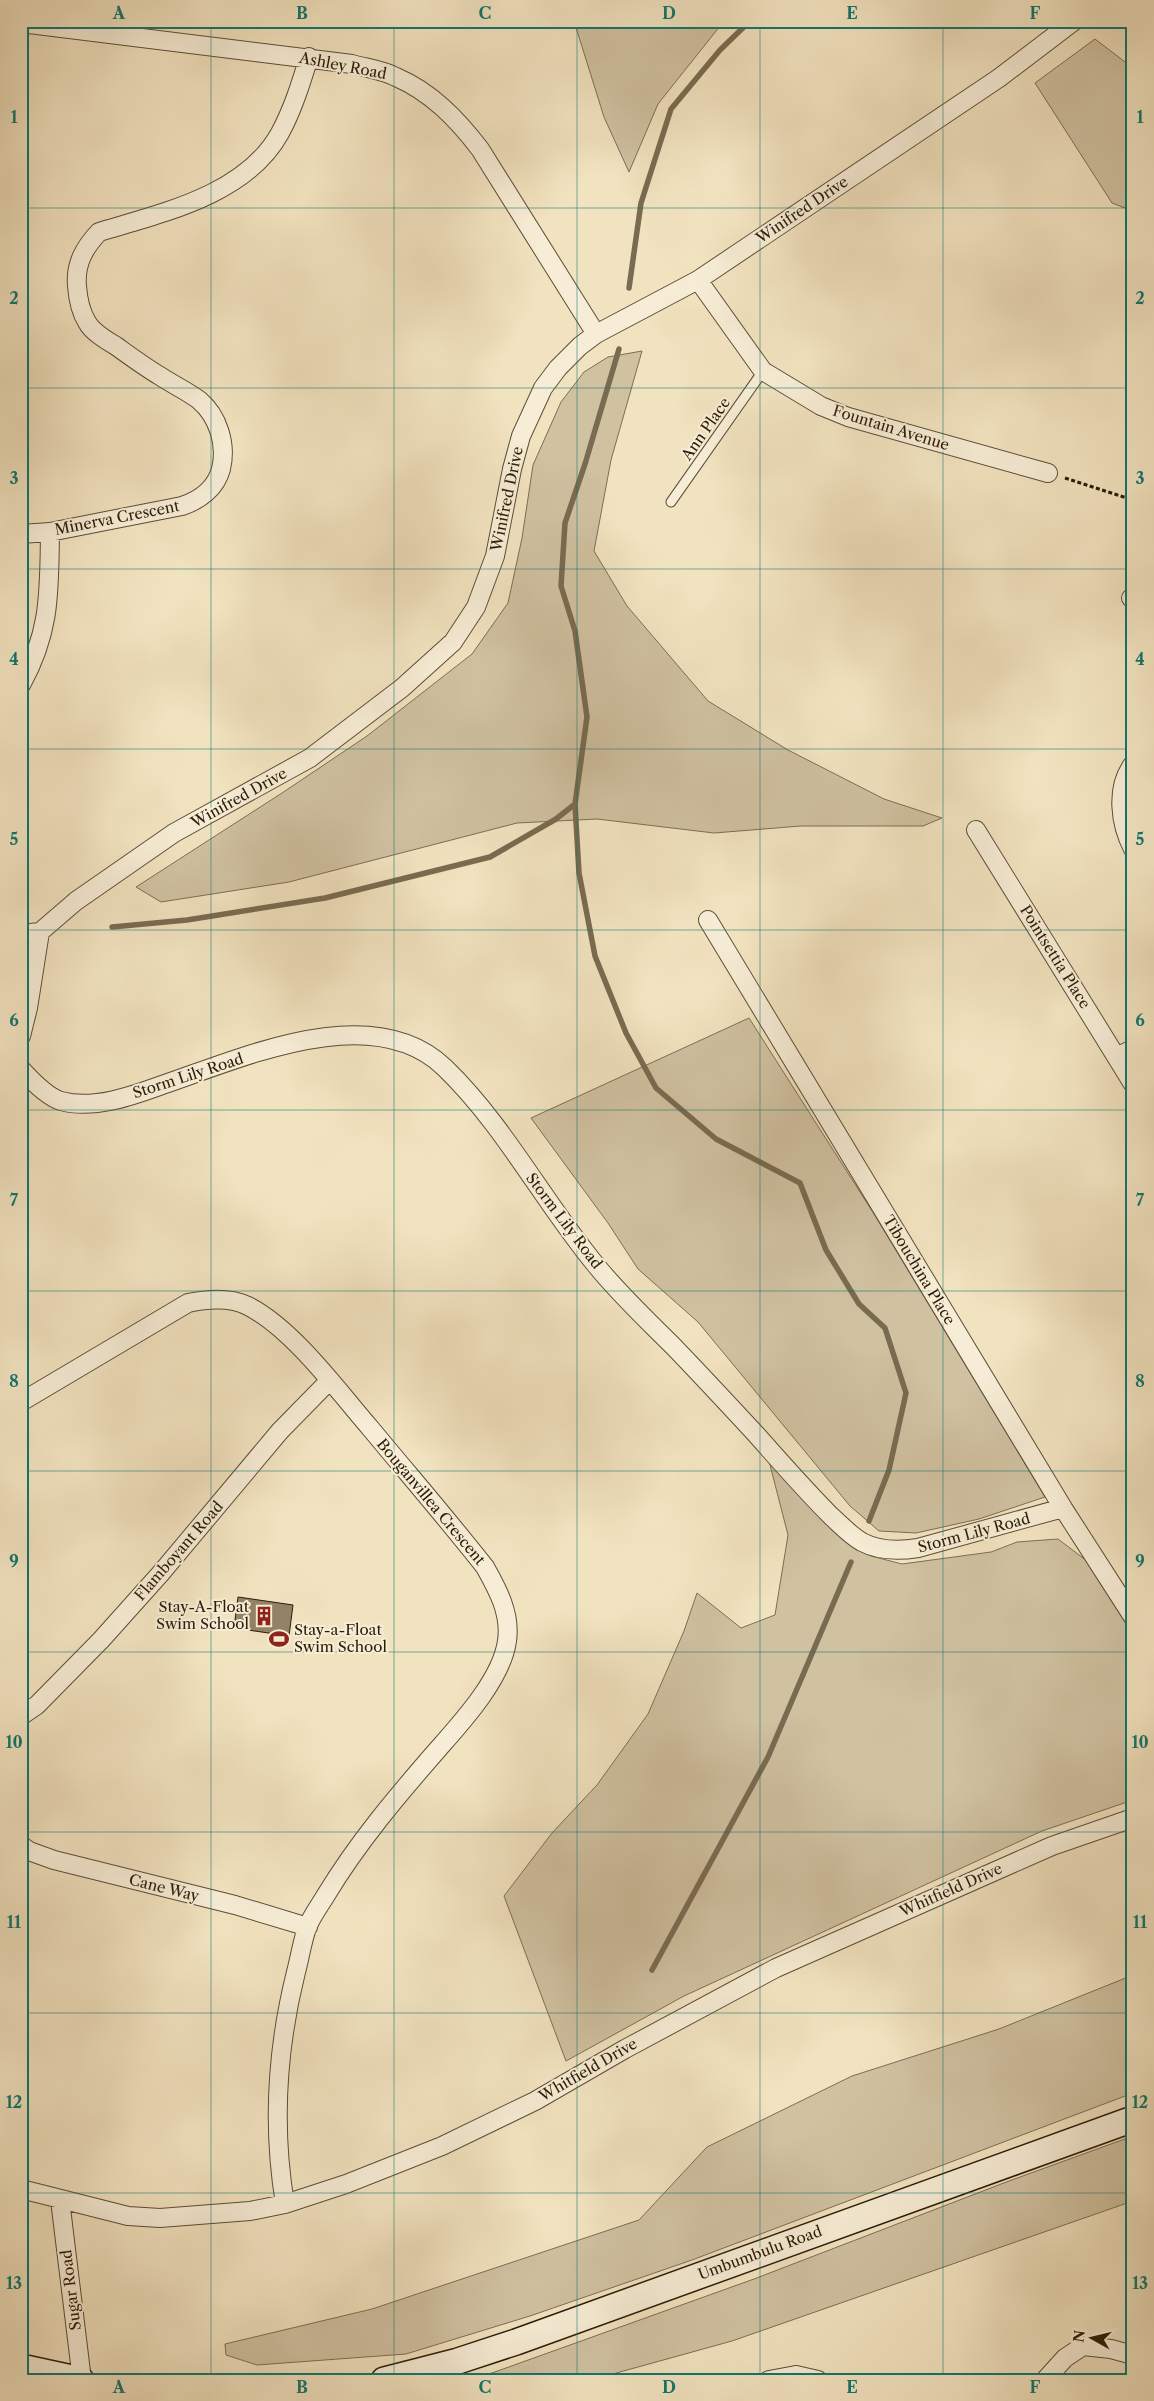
<svg xmlns="http://www.w3.org/2000/svg" width="1154" height="2401" font-family="'Libre Caslon Text',serif">
  <style>
    .green { fill: #d0c1a1; stroke: #7d6e54 }
    .lines { fill: none; stroke-linecap: round; stroke-linejoin: round }
    .stream { stroke: #796b51; stroke-width: 5.5 }
    .building { fill: #928368; stroke: #2a1c08 }
    .lane-casing { stroke: #5c4e36; stroke-width: 11 }
    .street-casing { stroke: #5c4e36; stroke-width: 20 }
    .secondary-casing { stroke: #2a1c08; stroke-width: 28 }
    .path { stroke: #2a1c08; stroke-width: 3; stroke-dasharray: 4 2.5; stroke-linecap: butt }
    .lane { stroke: #f7edd6; stroke-width: 9 }
    .street { stroke: #f7edd6; stroke-width: 18 }
    .secondary { stroke: #f7edd6; stroke-width: 25 }
    .grid { fill: none; stroke: #0f766e; stroke-width: 1; stroke-opacity: 0.55 }
    .labels { text-anchor: middle; stroke-width: 4; stroke-linejoin: round; paint-order: stroke }
    .street-label { font-size: 15px; fill: #2a1c08; stroke: #f7edd6 }
    .poi-label { font-size: 15px; fill: #2a1c08; stroke: #f7edd6; text-anchor: end }
    .neatline { fill: none; stroke: #0f766e; stroke-width: 2 }
    .grid-label { font-size: 16px; text-anchor: middle; font-weight: bold; fill: #0f766e }
  </style>
  <rect width="100%" height="100%" fill="#f2e3c0"/>
  <filter id="stains"><feTurbulence type="fractalNoise" baseFrequency=".004" numOctaves="4"/><feColorMatrix values="0 0 0 0 .2 0 0 0 0 .09 0 0 0 0 .02 0 0 0 .5 -.17"/></filter>
  <radialGradient id="worn" r=".72"><stop offset=".6" stop-color="#630" stop-opacity="0"/><stop offset="1" stop-color="#630" stop-opacity=".3"/></radialGradient>
  <path class="green" d="M574,21H724L658,104L629,172L604,117Z
    M1095,39L1133,68V211L1112,203L1035,83Z
    M642,351L611,460L594,551L627,606L708,701L788,750L884,799L942,818L923,826H801L714,833L597,819L517,823L289,882L161,902L136,887L282,793L367,736L472,654L508,603L522,538L533,465L561,402L584,372L608,357Z
    M749,1018L874,1214L1045,1497L979,1519L916,1533L879,1531L850,1506L698,1322L638,1269L608,1223L531,1118Z
    M768,1457L829,1525L871,1556L902,1564L991,1552L1017,1542L1058,1539L1087,1561L1133,1633V1800L1042,1831L684,1996L566,2061L504,1896L552,1833L597,1785L648,1714L684,1631L697,1593L741,1628L775,1615L788,1535Z
    M1133,1975V2093L692,2260L530,2316L406,2354L257,2365L226,2355L225,2344L372,2309L639,2220L707,2147L852,2076L999,2029Z
    M1133,2136V2201L732,2341L591,2380H460L492,2373L754,2279L1009,2181Z"/>
  <g class="lines">
    <path class="stream" d="M629,288L641,203L671,109L720,50L750,21
      M619,349L585,464L565,523L561,586L575,631L587,717L575,804L579,873L595,956L626,1033L656,1088L716,1139L800,1183L826,1250L859,1304L885,1328L906,1393L889,1470L869,1521
      M112,927L187,920L325,898L490,857L556,819L575,804
      M652,1970L768,1757L851,1562"/>
  </g>
  <path class="building" d="M238,1597L293,1605L289,1636L234,1628Z"/>
  <g class="lines">
    <defs>
      <path id="lane" d="M671,502L763,371"/>
      <path id="street" d="M21,23L352,64C366,68 383,70 396,77C431,92 457,119 480,149L596,334
        M698,280L763,371L821,406L848,417L1048,473
        M21,534L50,532L182,506C200,500 216,488 221,469C227,444 218,416 199,400C187,391 172,384 160,376C145,367 130,356 116,346C106,340 92,332 87,322C80,311 78,299 77,286C75,264 84,248 99,232C162,213 246,195 280,133C293,109 301,83 309,57
        M1131,598L1133,600
        M21,685C51,631 49,591 50,532
        M1133,764C1115,788 1120,824 1133,849
        M976,830L1133,1084
        M708,920L1063,1508L1133,1617
        M21,934L40,932
        M21,1036L28,1008L40,932L76,901L174,833L310,758L402,688L453,642L476,607L495,556L512,469L521,436L543,388L558,368L580,346L596,334L698,280L999,78L1074,21
        M1116,1057L1133,1049
        M21,1069C31,1080 47,1097 61,1101C93,1110 132,1096 162,1085C242,1058 373,998 445,1068C504,1125 543,1201 595,1264C619,1294 647,1320 674,1347C701,1375 727,1403 753,1431C779,1460 804,1489 831,1516C841,1525 850,1535 862,1542C879,1551 899,1551 918,1548L1063,1508
        M21,1402L188,1303C207,1299 230,1297 248,1306C293,1329 338,1391 371,1429C409,1475 448,1520 485,1567C498,1590 511,1614 507,1641C502,1678 463,1721 439,1748C398,1795 358,1842 326,1895C320,1905 311,1917 307,1928C302,1942 300,1957 296,1972C277,2048 272,2126 285,2204
        M21,1716L37,1705L101,1640L161,1573L280,1431L330,1380
        M21,1845L29,1851L54,1860L235,1905L308,1927
        M21,2189L128,2216L160,2218L250,2211L285,2204L346,2184L442,2146L535,2101L625,2049L776,1968L1052,1846L1133,1818
        M60,2200L82,2380
        M769,2380L796,2375
        M792,2380L796,2375L818,2380
        M1045,2380L1065,2358L1083,2346L1111,2349L1133,2355"/>
      <path id="secondary" d="M21,2367L81,2380
        M384,2380L458,2361L516,2342L1133,2119"/>
    </defs>
    <use href="#lane" class="lane-casing"/>
    <use href="#street" class="street-casing"/>
    <use href="#secondary" class="secondary-casing"/>
    <path class="path" d="M1065,478L1133,500"/>
    <use href="#lane" class="lane"/>
    <use href="#street" class="street"/>
    <use href="#secondary" class="secondary"/>
  </g>
  <path class="grid" d="M211,21V2380M394,21V2380M577,21V2380M760,21V2380M943,21V2380M21,208H1133M21,388H1133M21,569H1133M21,749H1133M21,930H1133M21,1110H1133M21,1291H1133M21,1471H1133M21,1652H1133M21,1832H1133M21,2013H1133M21,2193H1133"/>
  <defs>
    <symbol id="building-bare" viewBox="-9 -9 18 18"><path d="M-4-6H4V6H1V3H-1V6H-4ZM-2.5-4.3h1.7v1.8h-1.7ZM.8-4.3h1.7v1.8H.8ZM-2.5-1h1.7V.8h-1.7ZM.8-1h1.7V.8H.8Z" fill="#8f2418" stroke="#f7edd6" stroke-width="2.5" paint-order="stroke"/></symbol>
    <symbol id="stadium-bare" viewBox="-9 -9 18 18"><path d="M0-5a6.5 5 0 1 0 0 10a6.5 5 0 1 0 0-10ZM-3.5-1.8h7v3.6h-7Z" fill="#8f2418" stroke="#f7edd6" stroke-width="2.5" paint-order="stroke"/></symbol>
  </defs>
  <g fill-rule="evenodd">
    <use href="#building-bare" x="250" y="1602" width="28" height="28"/>
    <use href="#stadium-bare" x="265" y="1625" width="28" height="28"/>
  </g>
  <g class="labels">
    <g class="street-label">
      <text transform="translate(343 66) rotate(11)" y="5">Ashley Road</text>
      <text transform="translate(802 210) rotate(-34)" y="5">Winifred Drive</text>
      <text transform="translate(891 428) rotate(17)" y="5">Fountain Avenue</text>
      <text transform="translate(706 429) rotate(-55)" y="5">Ann Place</text>
      <text transform="translate(507 499) rotate(-78)" y="5">Winifred Drive</text>
      <text transform="translate(117 518) rotate(-11)" y="5">Minerva Crescent</text>
      <text transform="translate(239 798) rotate(-29)" y="5">Winifred Drive</text>
      <text transform="translate(1055 957) rotate(58)" y="5">Pointsettia Place</text>
      <text transform="translate(188 1076) rotate(-18)" y="5">Storm Lily Road</text>
      <text transform="translate(564 1221) rotate(53)" y="5">Storm Lily Road</text>
      <text transform="translate(919 1270) rotate(59)" y="5">Tibouchina Place</text>
      <text transform="translate(431 1502) rotate(50)" y="5">Bouganvillea Crescent</text>
      <text transform="translate(974 1533) rotate(-15)" y="5">Storm Lily Road</text>
      <text transform="translate(179 1551) rotate(-49)" y="5">Flamboyant Road</text>
      <text transform="translate(164 1888) rotate(14)" y="5">Cane Way</text>
      <text transform="translate(951 1890) rotate(-24)" y="5">Whitfield Drive</text>
      <text transform="translate(588 2070) rotate(-30)" y="5">Whitfield Drive</text>
      <text transform="translate(760 2253) rotate(-20)" y="5">Umbumbulu Road</text>
      <text transform="translate(71 2290) rotate(-97)" y="5">Sugar Road</text>
    </g>
    <g class="poi-label">
      <text x="249" y="1612">Stay-A-Float<tspan x="249" dy="17">Swim School</tspan></text>
      <text x="294" y="1635" text-anchor="start">Stay-a-Float<tspan x="294" dy="17">Swim School</tspan></text>
    </g>
  </g>
  <rect width="1154" height="2401" fill="none" stroke="#f2e3c0" stroke-width="55"/>
  <g transform="translate(1092 2338) rotate(278)" stroke="#f7edd6" stroke-width="4" paint-order="stroke">
  <path d="M0-4L9 19L0 12L-9 19Z" fill="#2a1c08"/>
  <text y="-8" font-size="14" font-weight="bold" text-anchor="middle" fill="#2a1c08">N</text>
  </g>
  <rect x="28" y="28" width="1098" height="2346" class="neatline"/>
  <g class="grid-label">
    <text x="119" y="19">A</text>
    <text x="302" y="19">B</text>
    <text x="485" y="19">C</text>
    <text x="669" y="19">D</text>
    <text x="852" y="19">E</text>
    <text x="1035" y="19">F</text>
    <text x="14" y="123">1</text>
    <text x="1140" y="123">1</text>
    <text x="14" y="304">2</text>
    <text x="1140" y="304">2</text>
    <text x="14" y="484">3</text>
    <text x="1140" y="484">3</text>
    <text x="14" y="665">4</text>
    <text x="1140" y="665">4</text>
    <text x="14" y="845">5</text>
    <text x="1140" y="845">5</text>
    <text x="14" y="1026">6</text>
    <text x="1140" y="1026">6</text>
    <text x="14" y="1206">7</text>
    <text x="1140" y="1206">7</text>
    <text x="14" y="1387">8</text>
    <text x="1140" y="1387">8</text>
    <text x="14" y="1567">9</text>
    <text x="1140" y="1567">9</text>
    <text x="14" y="1748">10</text>
    <text x="1140" y="1748">10</text>
    <text x="14" y="1928">11</text>
    <text x="1140" y="1928">11</text>
    <text x="14" y="2108">12</text>
    <text x="1140" y="2108">12</text>
    <text x="14" y="2289">13</text>
    <text x="1140" y="2289">13</text>
    <text x="119" y="2393">A</text>
    <text x="302" y="2393">B</text>
    <text x="485" y="2393">C</text>
    <text x="669" y="2393">D</text>
    <text x="852" y="2393">E</text>
    <text x="1035" y="2393">F</text>
  </g>
  <rect width="100%" height="100%" filter="url(#stains)"/>
  <rect width="100%" height="100%" fill="url(#worn)"/>
</svg>
